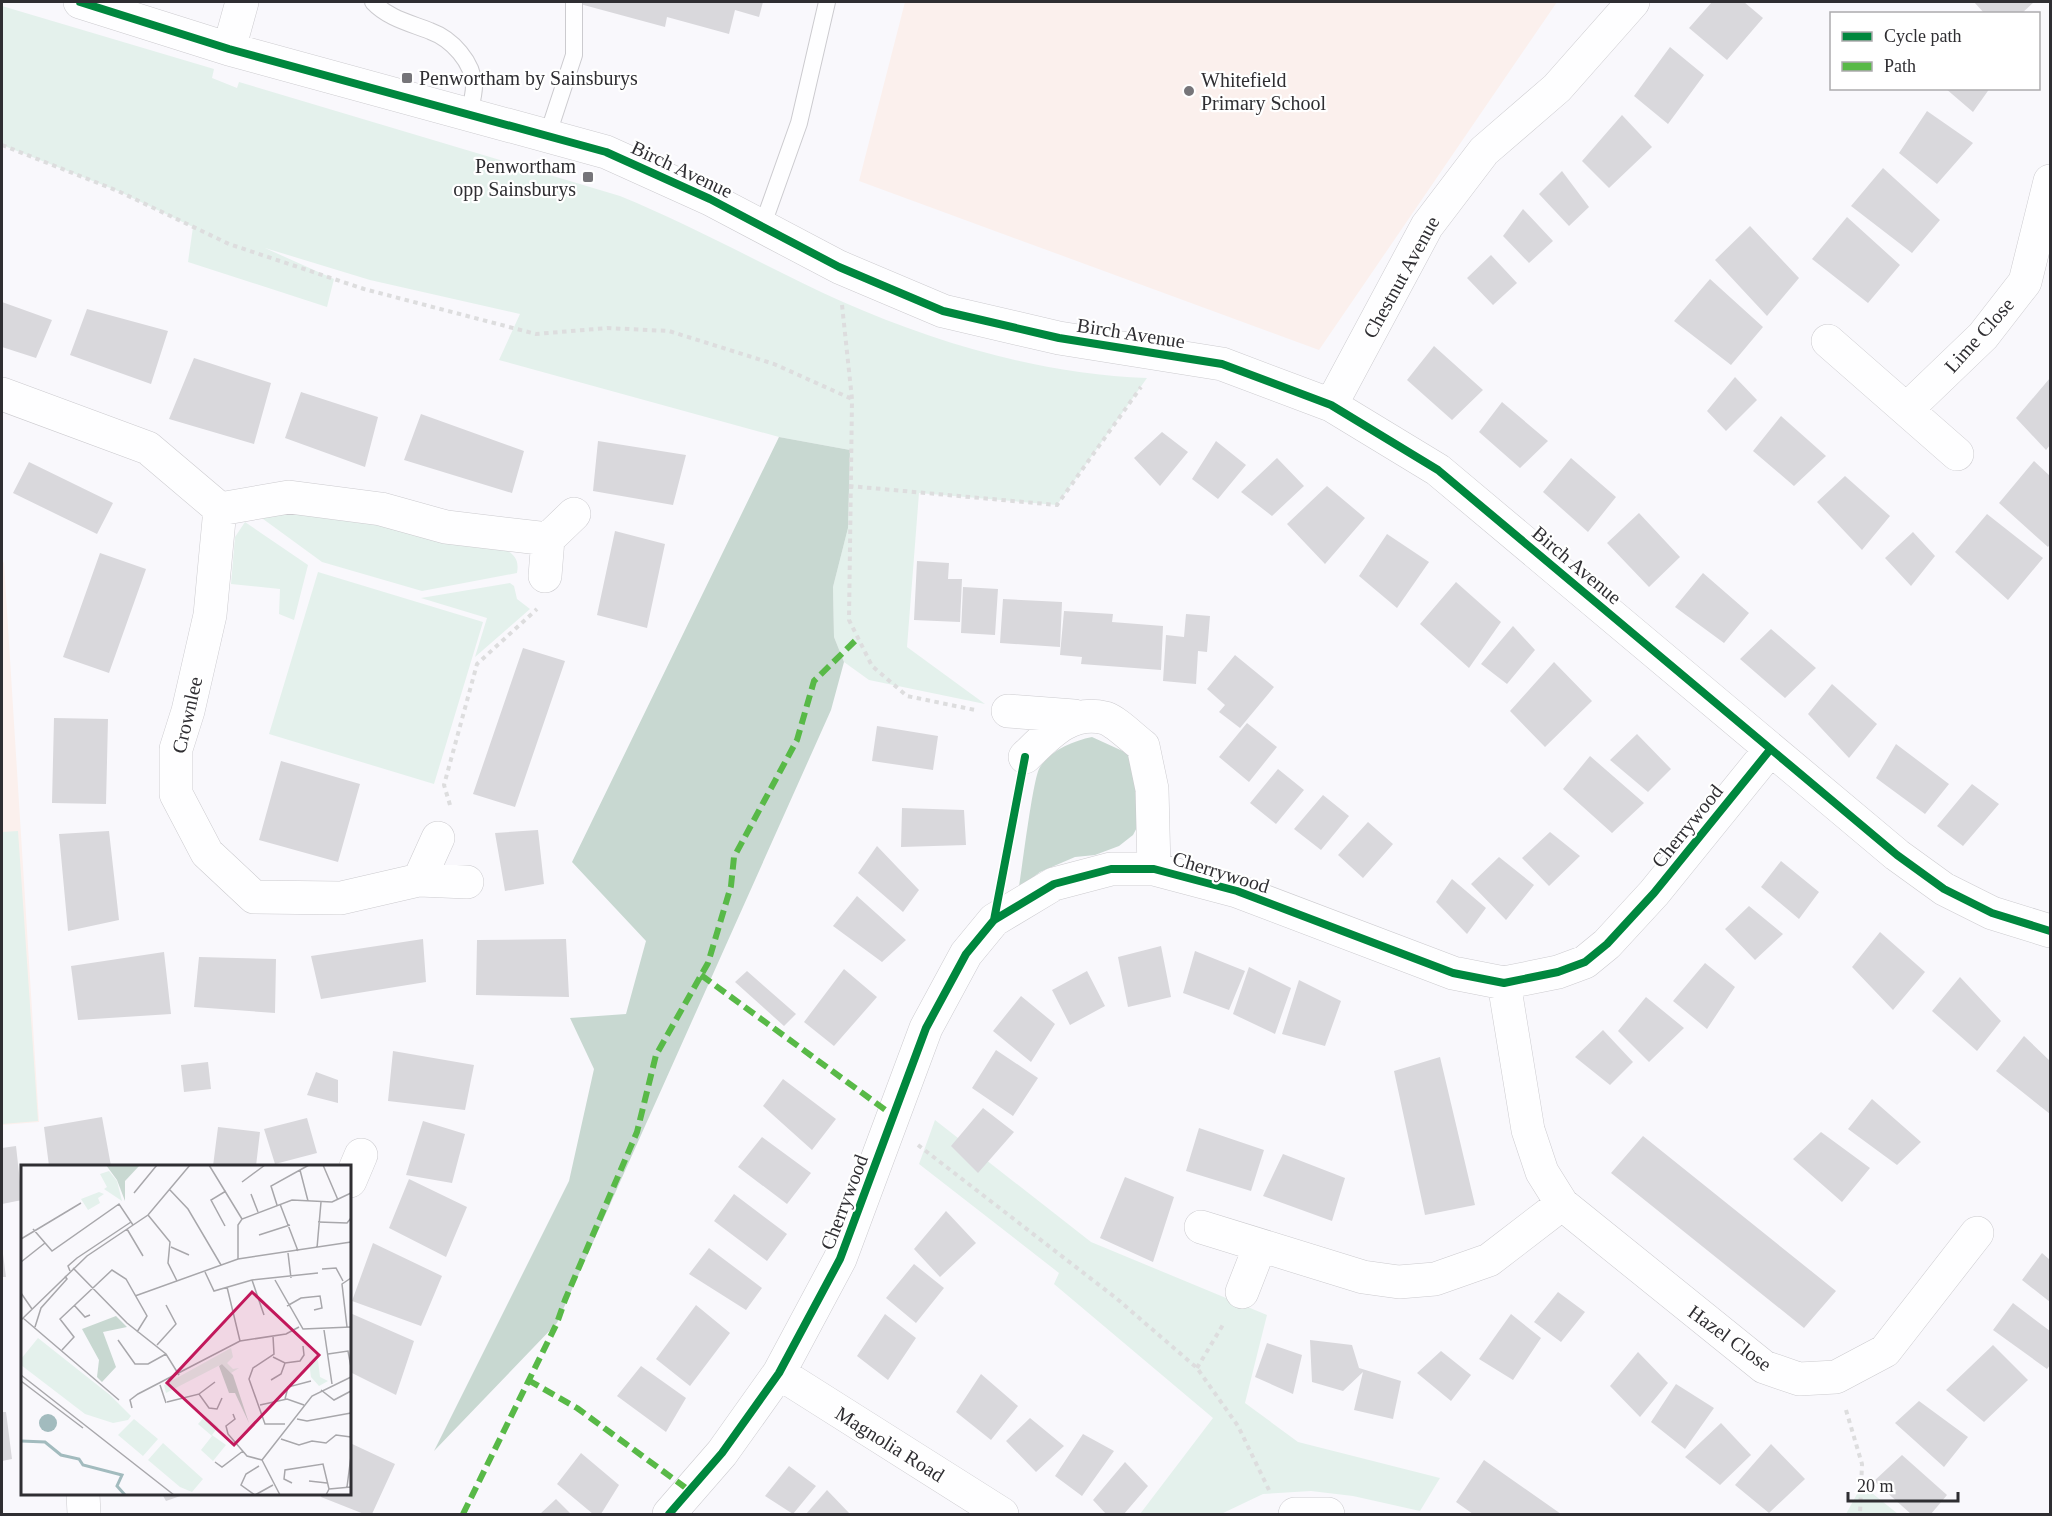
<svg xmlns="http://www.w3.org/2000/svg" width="2052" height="1516" font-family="Georgia,serif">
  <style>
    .education { fill: #fbf0ed }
    .green { fill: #e4f1ec }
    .forest { fill: #c8d8d1 }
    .building { fill: #d9d8dc }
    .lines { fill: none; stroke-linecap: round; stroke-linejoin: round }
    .lane-casing { stroke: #cccbcf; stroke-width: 18 }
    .street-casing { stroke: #cccbcf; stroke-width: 34 }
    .path { stroke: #ddddde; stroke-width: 4; stroke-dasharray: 4.5 4.5; stroke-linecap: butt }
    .lane { stroke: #fefeff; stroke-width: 16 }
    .street { stroke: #fefeff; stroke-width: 33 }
    .quiet { stroke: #58b947; stroke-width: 6; stroke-dasharray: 12 6; stroke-linecap: butt }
    .cycleway-casing { stroke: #fff; stroke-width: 11 }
    .cycleway { stroke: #00873e; stroke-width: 8 }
    .poi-dot { fill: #767579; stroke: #fff; stroke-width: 2 }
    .labels { text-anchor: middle; stroke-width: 4.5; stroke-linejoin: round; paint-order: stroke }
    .poi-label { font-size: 20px; fill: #2f2e32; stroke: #fff; text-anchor: start }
    .street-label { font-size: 20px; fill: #2f2e32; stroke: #fff }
    .inset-river { fill: none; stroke: #a2bbbe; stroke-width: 3 }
    .inset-road { fill: none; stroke: #a8a7ab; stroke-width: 1.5 }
    .view { fill: #c2185b; fill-opacity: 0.15; stroke: #c2185b; stroke-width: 3 }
    .inset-edge { fill: none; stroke: #2f2e32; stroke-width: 3 }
  </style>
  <rect width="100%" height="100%" fill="#f9f8fc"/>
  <path class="education" d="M905,2H1557L1319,350L859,181Z
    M2,560L4,563L39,1122L2,1125Z"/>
  <path class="green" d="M2,6L214,69L212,78L237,88L239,82L620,196C696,227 768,268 843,302C939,344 1042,374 1147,378L1057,505L919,493L907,647L985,704L869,680L844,662L834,637L833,587L848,528L850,450L779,437L499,360L520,314L370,280L265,248L334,279L327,307L188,262L193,227L118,191L2,145Z
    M316,509L498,545C511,553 520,556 517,573L422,591L322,562L259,516Z
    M245,522L308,565L294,620L279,614L280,589L231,584L235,537Z
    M318,572L483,622L434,784L269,734Z
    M510,583L514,586L517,599L530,609L475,657L487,618L421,598Z
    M18,831L38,1121L2,1124V832Z
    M935,1120L1091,1242L1267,1315L1245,1403L1298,1442L1440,1478L1420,1511L1353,1496L1311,1491L1263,1494L1221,1514H1140L1213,1418L1054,1284L1059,1273L919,1164Z
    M1862,1485L1898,1514H1846Z"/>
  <path class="forest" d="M779,437L850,450L848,528L833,587L834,637L844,662L831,710L557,1323L434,1451L569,1181L594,1069L570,1018L626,1014L646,941L572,862Z
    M1092,737L1127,753L1138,777L1141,820L1133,835L1119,846L1095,855L1075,857L1040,872L1019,888C1022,869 1033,777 1040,767C1051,750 1073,741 1092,737Z"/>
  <path class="building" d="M581,2H763L759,17L735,10L729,34L667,17L665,27L580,4Z
    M1712,2H1744L1763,18L1727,60L1689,28Z
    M1974,2H2034L2021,14H1985Z
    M1670,47L1704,75L1668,124L1634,96Z
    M1945,88H1990L1973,112Z
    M1927,111L1973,143L1937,184L1899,153Z
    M1622,115L1652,147L1609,188L1582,161Z
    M1883,168L1940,220L1912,253L1851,206Z
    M1562,171L1589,207L1569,226L1539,194Z
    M1523,209L1553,241L1529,263L1503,236Z
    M1847,217L1900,265L1868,303L1812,259Z
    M1750,226L1799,278L1767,316L1715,260Z
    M1491,255L1517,283L1493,305L1467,278Z
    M1710,279L1763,327L1731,365L1674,321Z
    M2,302L52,320L36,358L2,347Z
    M87,309L168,331L151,384L70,355Z
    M1434,346L1483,390L1452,420L1407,380Z
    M194,358L271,383L254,444L169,419Z
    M1735,377L1757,400L1726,431L1707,411Z
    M2050,378V445L2046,450L2016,418Z
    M301,392L378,417L365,467L285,438Z
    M1502,402L1548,441L1520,468L1479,432Z
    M421,414L524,451L512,493L404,460Z
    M1781,416L1826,456L1794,486L1753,451Z
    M1162,432L1188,452L1160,486L1134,458Z
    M598,441L686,455L673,505L593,491Z
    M1216,441L1246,465L1218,499L1192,479Z
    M1277,458L1304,486L1272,516L1241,492Z
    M1571,458L1616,497L1588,532L1543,492Z
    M2034,461L2050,476V544L2048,547L1999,503Z
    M29,462L113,503L97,534L13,493Z
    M1845,476L1890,516L1862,550L1817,502Z
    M1327,486L1365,518L1325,564L1287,524Z
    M1639,513L1680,557L1649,587L1607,543Z
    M1987,514L2043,558L2008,600L1955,552Z
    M615,531L665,544L647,628L597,615Z
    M1913,532L1935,556L1911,586L1885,558Z
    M1387,534L1429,562L1397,608L1359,576Z
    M100,553L146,569L109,673L63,657Z
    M917,561L949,563L948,579H962L960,622L914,620Z
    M1703,573L1749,613L1724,643L1675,607Z
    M1456,582L1501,622L1469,668L1420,624Z
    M963,587L998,589L995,635L961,633Z
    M1003,599L1062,602L1060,647L1000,643Z
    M1064,611L1113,614L1112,622L1163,626L1161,670L1081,664L1082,657L1060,655Z
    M1186,614L1210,616L1207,652L1198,651L1196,684L1163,681L1166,635L1184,637Z
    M1513,626L1535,650L1507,684L1481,664Z
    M1771,629L1816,668L1785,698L1740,659Z
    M523,648L565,661L515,807L473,794Z
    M1235,655L1274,687L1240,728L1219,712L1225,705L1207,689Z
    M1554,662L1592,701L1545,747L1510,711Z
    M1832,684L1877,724L1849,758L1808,714Z
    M54,718L108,719L106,804L52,803Z
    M1247,723L1277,747L1249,782L1219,757Z
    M877,726L938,736L933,770L872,761Z
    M1637,734L1671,769L1648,792L1610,760Z
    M1896,744L1949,784L1925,814L1876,778Z
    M1590,756L1644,803L1612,833L1563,789Z
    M281,761L360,784L338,862L259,840Z
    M1278,769L1304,790L1276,824L1250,803Z
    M1972,784L1999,804L1963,846L1937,826Z
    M1323,795L1349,816L1321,850L1294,829Z
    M902,808L964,810L966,845L901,847Z
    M1368,822L1393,844L1363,878L1338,855Z
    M538,830L544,884L505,891L495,833Z
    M109,831L119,920L68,931L59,834Z
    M1550,832L1580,856L1549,886L1522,858Z
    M877,846L919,890L903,912L858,873Z
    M1499,857L1534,885L1506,920L1471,884Z
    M1781,861L1819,892L1799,919L1761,887Z
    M1452,879L1486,908L1467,934L1436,902Z
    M857,896L906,940L882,962L833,926Z
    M1749,906L1783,934L1755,960L1725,929Z
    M1880,932L1925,972L1893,1010L1852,967Z
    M423,939L426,982L321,999L311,956Z
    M566,939L569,997L476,995L477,940Z
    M1161,946L1171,997L1128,1007L1118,957Z
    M1195,951L1245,971L1229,1010L1183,993Z
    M164,952L171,1014L78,1020L71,966Z
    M199,957L276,959L275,1013L194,1007Z
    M1705,963L1735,987L1707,1029L1673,1001Z
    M1249,967L1291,988L1275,1034L1233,1014Z
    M844,969L877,997L834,1046L804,1022Z
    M747,971L796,1014L784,1026L735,982Z
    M1087,971L1105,1006L1070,1025L1052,990Z
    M1960,977L2001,1021L1977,1051L1932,1011Z
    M1299,980L1341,1001L1325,1046L1282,1034Z
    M1021,996L1055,1024L1031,1062L993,1031Z
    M1646,997L1684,1028L1649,1062L1618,1031Z
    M1603,1030L1633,1062L1610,1085L1575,1057Z
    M2024,1036L2050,1061V1114L1996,1071Z
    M996,1050L1038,1078L1013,1116L972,1088Z
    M393,1051L474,1065L465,1110L388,1101Z
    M1440,1057L1475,1205L1425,1215L1394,1071Z
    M208,1062L211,1089L184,1092L181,1065Z
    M316,1072L338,1080V1103L307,1095Z
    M783,1079L836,1119L812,1150L763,1106Z
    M1872,1099L1921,1142L1897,1165L1848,1129Z
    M983,1108L1014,1132L978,1173L951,1146Z
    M102,1117L111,1166H49L44,1127Z
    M307,1118L317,1153L275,1164L264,1129Z
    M423,1121L465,1134L452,1183L406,1175Z
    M218,1127L260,1132L256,1166H213Z
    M1199,1128L1264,1150L1251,1191L1186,1171Z
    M1821,1132L1870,1168L1842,1202L1793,1159Z
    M1643,1136L1836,1291L1804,1328L1611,1173Z
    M762,1137L811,1173L787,1204L738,1167Z
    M16,1146L22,1200L2,1204V1148Z
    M1283,1154L1345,1178L1332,1221L1263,1196Z
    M1125,1177L1174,1197L1153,1262L1100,1238Z
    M409,1179L467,1207L446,1257L389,1228Z
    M734,1194L787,1234L767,1261L714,1221Z
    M946,1211L976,1243L940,1277L914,1249Z
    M373,1243L442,1276L421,1326L352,1301Z
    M709,1248L762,1288L746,1310L689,1274Z
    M2042,1253L2050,1260V1302L2022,1280Z
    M2,1254H3L6,1277H2Z
    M914,1264L944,1288L916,1323L886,1298Z
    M1558,1292L1585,1312L1561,1342L1534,1322Z
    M2013,1303L2050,1331V1365L2047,1369L1993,1330Z
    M696,1305L730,1333L690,1386L656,1359Z
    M350,1313L414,1341L396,1395L350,1372Z
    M885,1314L916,1338L888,1380L857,1356Z
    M1511,1314L1541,1338L1513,1380L1479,1359Z
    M1310,1340L1352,1345L1359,1368L1401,1381L1393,1419L1354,1410L1363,1372L1343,1391L1312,1382Z
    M1267,1343L1302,1355L1293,1394L1255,1377Z
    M1993,1345L2028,1380L1984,1422L1946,1390Z
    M1441,1351L1471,1375L1451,1401L1417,1373Z
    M1638,1352L1668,1383L1640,1417L1610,1386Z
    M641,1366L686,1398L666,1432L617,1396Z
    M981,1374L1018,1406L991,1440L956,1412Z
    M1676,1384L1714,1408L1685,1449L1651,1422Z
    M1919,1401L1968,1437L1944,1467L1895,1423Z
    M2,1412H6L12,1459L2,1461Z
    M1030,1418L1064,1446L1036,1472L1006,1441Z
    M1721,1423L1751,1455L1720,1485L1685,1457Z
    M1083,1434L1114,1451L1082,1496L1055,1476Z
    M350,1443L395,1464L372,1514H364L321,1497L322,1494H350Z
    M1771,1444L1805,1479L1769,1513L1735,1485Z
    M581,1453L619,1485L601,1514H593L557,1484Z
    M1902,1455L1947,1495L1931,1514H1911L1874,1481Z
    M1484,1460L1561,1514H1473L1456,1502Z
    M1125,1462L1148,1486L1124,1514H1106L1093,1500Z
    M789,1466L816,1486L793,1514L765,1496Z
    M827,1490L850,1514H806Z
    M162,1494H186L166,1501Z
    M556,1499L571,1514H540Z"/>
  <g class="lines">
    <defs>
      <path id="lane" d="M373,2C388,18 410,23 430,31C452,39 473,62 474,86C474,95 471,105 469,114
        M548,134L574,55V2
        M762,227L799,123L827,2"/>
      <path id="street" d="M80,2L229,49L606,152L710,199L839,267L943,311L1059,338L1222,364L1331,405L1438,470L1897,855L1944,889L1992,913L2050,931
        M229,49L242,2
        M1828,341L1957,454
        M2,394L148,448L220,509L210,615L188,711L176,749V794L207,853L254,897L341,898L419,880L438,838
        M1331,405L1427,226L1484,151L1557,88L1633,2
        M1908,408L1983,336L2025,282L2050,181
        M220,509L289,497L381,509L446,527L548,539L545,576
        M548,539L574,514
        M1008,711L1074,716
        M1025,757C1048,735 1070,709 1105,718C1117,722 1132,738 1143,746L1152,789L1154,869
        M419,880L467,882
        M1504,983L1528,1130L1542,1172L1562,1204L1764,1367L1799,1379L1836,1377L1885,1351L1977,1233
        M350,1181L361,1155
        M1201,1227L1363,1277L1399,1282L1435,1279L1489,1260L1562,1204
        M1242,1292L1260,1246
        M779,1373L1002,1514
        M83,1494L84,1514
        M669,1514L722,1453L779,1373L840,1259L926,1028L966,954L994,920L1054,884L1111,869H1154L1237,891L1453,973L1504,983L1558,972L1585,962L1607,944L1654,893L1769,751
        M1295,1514H1328"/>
    </defs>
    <use href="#lane" class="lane-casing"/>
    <use href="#street" class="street-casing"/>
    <path class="path" d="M2,145L118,191L229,244L364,289L536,334L607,328L669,331L774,364L852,399
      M842,305L852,399L849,620L872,666L907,696L975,710
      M849,486L1057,505L1141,387
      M450,805L444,785L477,664L537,609
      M918,1145L1116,1298L1197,1368L1238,1426L1269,1490
      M1197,1368L1224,1323
      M1846,1410L1862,1464L1860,1514"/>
    <use href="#lane" class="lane"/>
    <use href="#street" class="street"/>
    <path class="quiet" d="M701,975L895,1117
      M528,1380L577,1408L690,1491
      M463,1514L557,1323L565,1300L637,1132L656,1055L708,963L731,886L734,857L797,740L814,681L858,638"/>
    <defs>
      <path id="cycleway" d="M80,2L229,49L606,152L710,199L839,267L943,311L1059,338L1222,364L1331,405L1438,470L1897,855L1944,889L1992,913L2050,931
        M994,920L1025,757
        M669,1514L722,1453L779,1373L840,1259L926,1028L966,954L994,920L1054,884L1111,869H1154L1237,891L1453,973L1504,983L1558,972L1585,962L1607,944L1654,893L1769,751"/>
    </defs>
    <use href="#cycleway" class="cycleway-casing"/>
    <use href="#cycleway" class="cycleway"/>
  </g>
  <g class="poi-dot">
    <rect x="401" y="72" width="12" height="12" rx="3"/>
    <circle cx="1189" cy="91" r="6"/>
    <rect x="582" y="171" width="12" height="12" rx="3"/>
  </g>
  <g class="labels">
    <g class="poi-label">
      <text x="419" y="85">Penwortham by Sainsburys</text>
      <text x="1201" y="87">Whitefield<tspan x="1201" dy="23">Primary School</tspan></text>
      <text x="576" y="173" text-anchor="end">Penwortham<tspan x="576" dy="23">opp Sainsburys</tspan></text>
    </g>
    <g class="street-label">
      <text transform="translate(682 169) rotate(25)" y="7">Birch Avenue</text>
      <text transform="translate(1401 277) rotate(-61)" y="7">Chestnut Avenue</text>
      <text transform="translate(1131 333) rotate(9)" y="7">Birch Avenue</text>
      <text transform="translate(1979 335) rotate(-48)" y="7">Lime Close</text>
      <text transform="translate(1577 565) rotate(40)" y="7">Birch Avenue</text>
      <text transform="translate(187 715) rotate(-77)" y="7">Crownlee</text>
      <text transform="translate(1687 826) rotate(-51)" y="7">Cherrywood</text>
      <text transform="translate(1221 872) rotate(17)" y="7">Cherrywood</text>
      <text transform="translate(844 1202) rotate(-69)" y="7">Cherrywood</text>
      <text transform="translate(1730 1338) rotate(36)" y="7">Hazel Close</text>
      <text transform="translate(890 1444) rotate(32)" y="7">Magnolia Road</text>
    </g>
  </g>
  <g transform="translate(21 1165)">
    <rect width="330" height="330" fill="#f9f8fc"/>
    <path d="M88,6L96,16L101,36L83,24L86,22L79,9ZM78,27L83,29L77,33L79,38L67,45L60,34ZM17,173L89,230L110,251L107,255L92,258L64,249L0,200V194ZM210,183L212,192L206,198L212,204L218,203L210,208L201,199L145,228L143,220ZM297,195L299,212L307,216L298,221L290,212L288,197ZM184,251L197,262L191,270L205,280L192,296L180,285L191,271L177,259ZM113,254L137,274L122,291L97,270ZM142,278L182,314L171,327L159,322L127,295Z" fill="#e4f1ec"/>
    <path d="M85,0H119L104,16V36L96,15ZM95,151L106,162L82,167L95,202L81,217L76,212L78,195L61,164ZM201,199L212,210L228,258L214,228H208L198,201Z" fill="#c8d8d1"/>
    <path d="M18 258a9 9 0 1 1 18 0a9 9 0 1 1-18 0Z" fill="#a2bbbe"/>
    <path class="inset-river" d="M0,276L24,277L40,290L58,294L62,300L101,310L96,321L104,330"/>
    <path class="inset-road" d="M188,0L221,54M302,0L317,35M279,5L287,36M221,17L244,0M149,25L167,44L200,100M113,28L136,0M230,29L237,47M259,39L277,86M256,40L250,21L288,0M127,50L149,77L147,98L156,116M297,57L326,58L330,53M204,61L190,35L205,26M12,64L31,86L98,39L112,60M106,64L122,91M238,70L269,60M0,74L60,38M150,82L168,90M296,83L300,37M267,88L270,113M217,94V60L221,54L271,35L311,37L330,28M0,97L24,78M52,103L106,158L145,189L158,210M301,104L315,103L322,116M49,106L47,101L56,93L110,57M184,107L193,126L231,115L297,108M231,115L243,150M254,115L282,164L330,162M206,122L219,176M0,128L11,144M114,131L217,94L330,77M53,140L64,152L69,150M266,141L280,133L299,131L301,143L293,145M2,153L98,235M0,155L66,91L127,50L169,0M14,162L20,143L46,114L44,111M326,162L321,119L330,113M303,165L311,219M252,171L253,189L232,203L228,214L244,259H264M97,175L114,199H127L145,189M136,180L155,159L145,140M41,185L53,172L39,154L91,105L105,114L126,151L116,167M307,189L327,186L330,202M252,192L264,198L279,196L283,190L282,181M0,210L153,330M250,215L260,209L264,198M0,216L62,263M139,220L145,238M300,225L313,235L330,226M178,229L194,217M264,234L267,222L290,216M146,237L178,229L188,243L196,244L201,233M239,240L266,234L283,240M111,243L109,235L117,229L219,176L265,169L278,162M212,249L214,254L205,261L207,269L226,291L241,295M276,254L286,256L330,248M260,274L278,280L291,276L305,278L315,270L330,272M241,295L291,231L330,212M241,295L259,330M194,297L201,302L222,286M238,301L225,309L220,320L234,330L252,320M288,316L306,318M271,318L263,314L264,305L302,299L308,324L305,330M326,322L330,291M308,324L330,322"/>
    <path class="view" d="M231,127L298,190L213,280L146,218Z"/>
    <rect width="330" height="330" class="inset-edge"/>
  </g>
  <rect width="2052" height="1516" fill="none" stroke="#2f2e32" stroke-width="6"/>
  <rect x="1830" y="12" width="210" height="78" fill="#ffffff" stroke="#acabad" stroke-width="1.5"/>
  <rect x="1842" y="32" width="30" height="9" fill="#00873e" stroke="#acabad" stroke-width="1.5"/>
  <text x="1884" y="42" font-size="18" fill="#2f2e32">Cycle path</text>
  <rect x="1842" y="62" width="30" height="9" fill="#58b947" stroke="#acabad" stroke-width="1.5"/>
  <text x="1884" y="72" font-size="18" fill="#2f2e32">Path</text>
  <path d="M1848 1492v9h110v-9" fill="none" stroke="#2f2e32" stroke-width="3"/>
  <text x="1857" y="1492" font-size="18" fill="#2f2e32" stroke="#ffffff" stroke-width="4.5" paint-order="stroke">20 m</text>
</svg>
